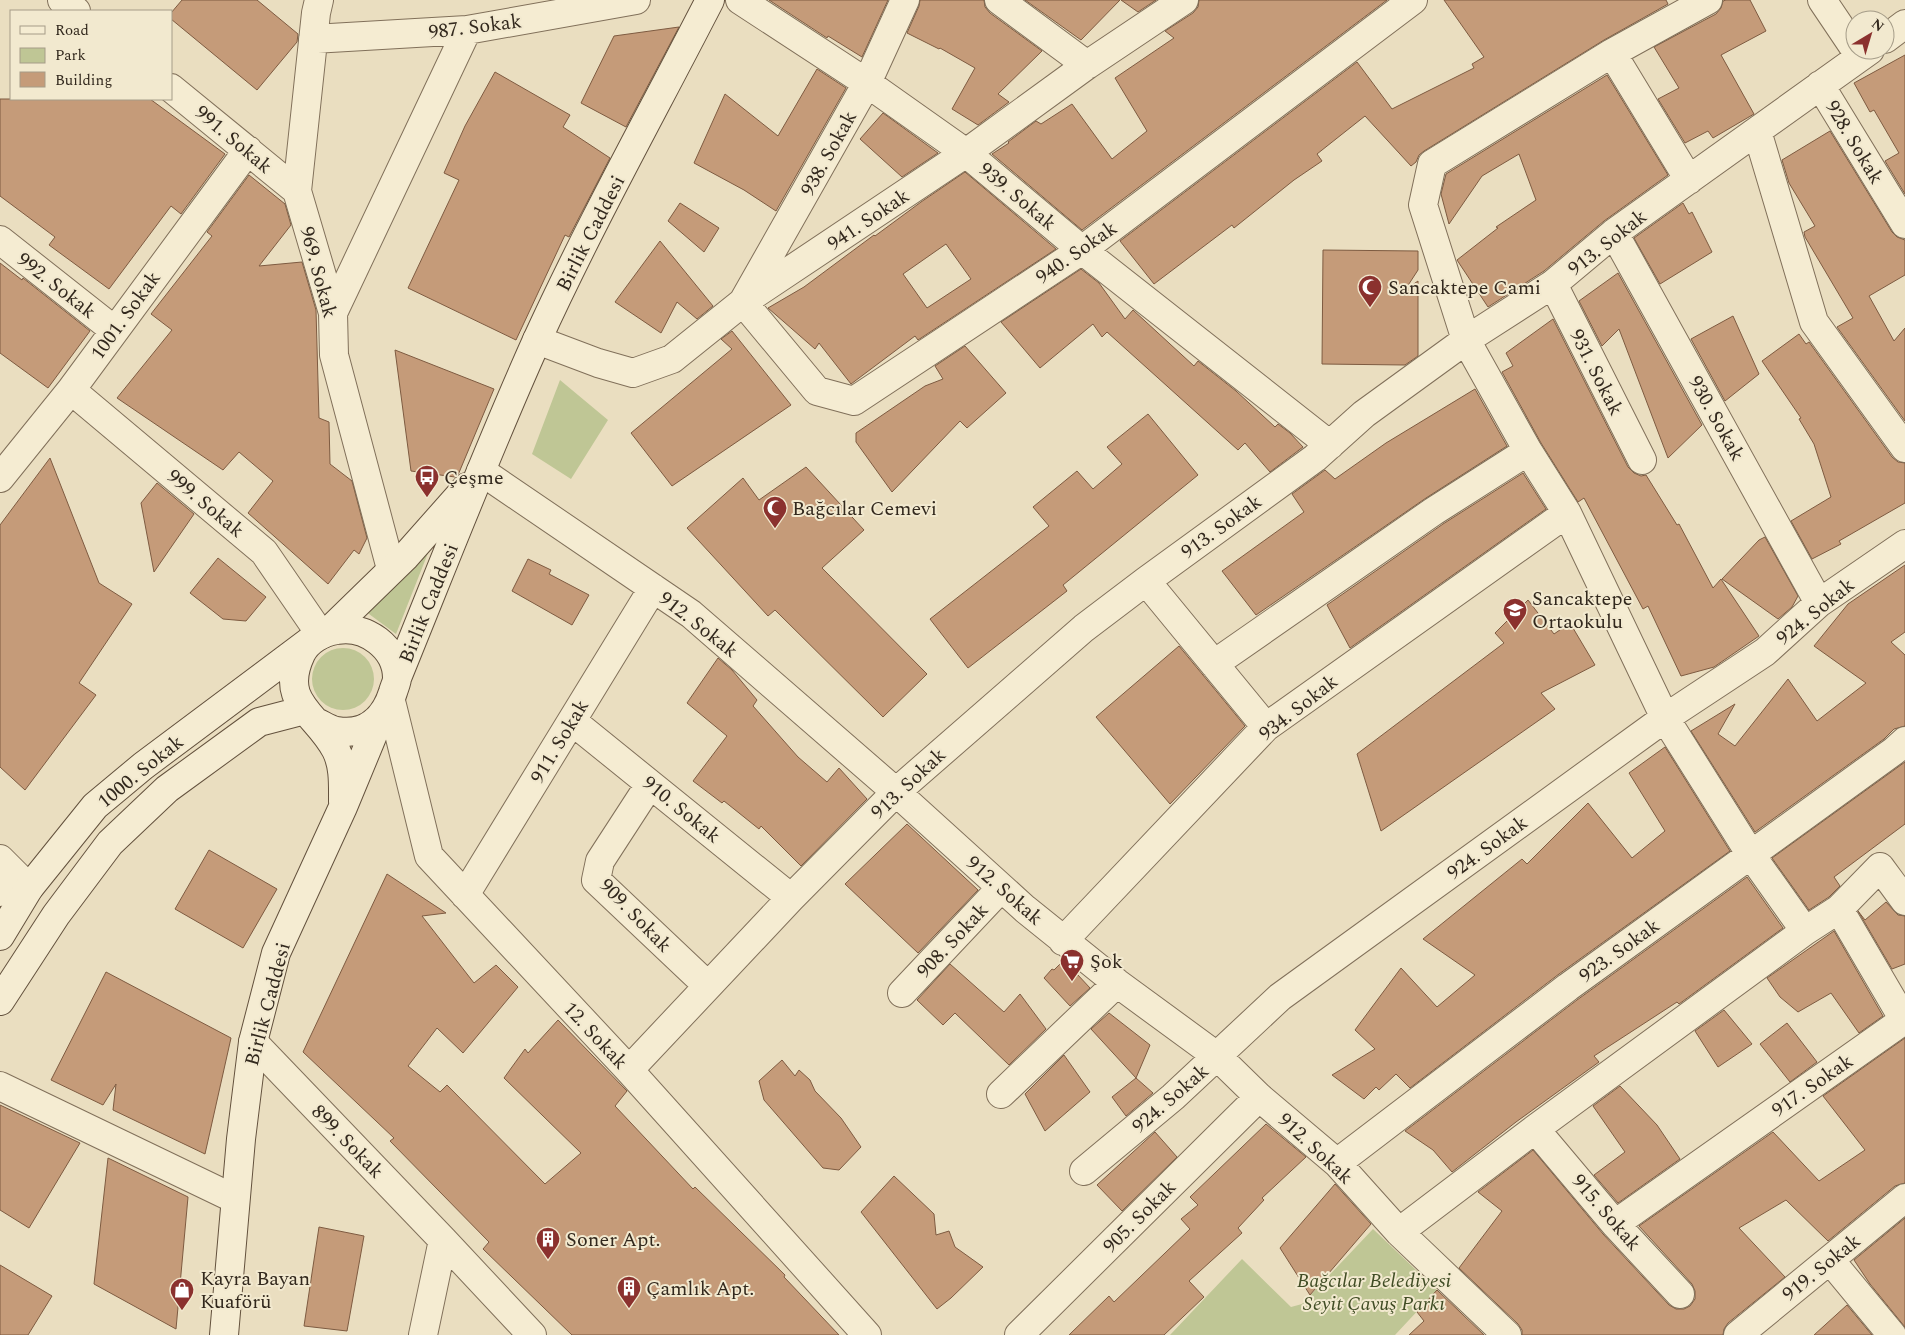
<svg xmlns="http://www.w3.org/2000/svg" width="1905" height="1335" font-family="Spectral,serif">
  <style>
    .green { fill: #bfc695 }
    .building { fill: #c59b79; stroke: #7e5b41; fill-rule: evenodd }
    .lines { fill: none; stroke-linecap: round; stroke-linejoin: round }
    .street-casing { stroke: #81705a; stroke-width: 30 }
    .secondary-casing { stroke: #63513d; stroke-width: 30 }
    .street { stroke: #f5ecd2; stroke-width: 28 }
    .secondary { stroke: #f5ecd2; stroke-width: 28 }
    .labels { text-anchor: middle; stroke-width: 4; stroke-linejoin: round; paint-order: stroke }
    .street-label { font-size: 20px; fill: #32281d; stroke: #f2e9cf }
    .poi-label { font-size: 20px; fill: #32281d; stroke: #f2e9cf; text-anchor: start }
    .park-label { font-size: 20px; font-style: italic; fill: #414d25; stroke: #f2e9cf }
  </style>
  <rect width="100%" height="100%" fill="#eadec0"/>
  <path class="green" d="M560,380L608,420L571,479L532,454Z
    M428,553L396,634L365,611Z
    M312 679a31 31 0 1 1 62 0a31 31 0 1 1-62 0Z
    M1373,1229L1437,1290L1395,1335H1170L1242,1259L1291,1307L1302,1304Z"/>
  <path class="building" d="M182,0H257L298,34L297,42L257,90L171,19V13Z
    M769,0H888L862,57L828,36L827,38Z
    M920,0H984L985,7L990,13L1042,51L998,94L1009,102L978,125L952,109L975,68L940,48L939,49L907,33L919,6Z
    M1025,0H1120L1081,40Z
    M1121,0H1156L1138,12Z
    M1199,0H1387L1082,230L992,154L1009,143L1008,142L1036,121L1041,124L1072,104L1112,159L1147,131L1115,78L1174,38L1165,31L1193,13L1198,7Z
    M1444,0H1666L1668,4L1604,40L1424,151L1419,155L1416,162L1411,166L1365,116L1317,154L1322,161L1294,180L1234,228L1232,225L1154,284L1120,241L1357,62L1392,109L1474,68L1472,64L1484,57Z
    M1726,0H1750L1766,31L1721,55L1754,114L1713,138L1708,131L1685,143L1658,99L1679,88L1654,47L1716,14L1721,8L1723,1Z
    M679,27L626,127L581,103L614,36Z
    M1905,55V194L1885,161L1899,153L1874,110L1870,112L1854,83Z
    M817,69L846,88L776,211L744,190L694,163L725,94L778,136Z
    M495,72L570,115L563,127L610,158L569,237L565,235L516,340L408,288L459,180L444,173L465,126Z
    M1607,75L1668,175L1604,221L1544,271L1488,307L1457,260L1498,228L1496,227L1536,200L1519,154L1482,176L1449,224L1441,194L1446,174Z
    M0,99H150L225,154L181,214L171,206L109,289L49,245L55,237L0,196Z
    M883,113L938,153L902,177L860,139Z
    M1830,131L1892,232L1897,237L1905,240V275L1869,296L1894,341L1905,328V421L1837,327L1853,318L1805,237L1804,232L1815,226L1789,183L1782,160Z
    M965,172L1056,249L918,340L915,336L851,384L819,343L815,349L768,308L804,287L874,235L875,236L921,202ZM946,244L971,279L927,308L903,274Z
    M249,175L285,204L291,225L259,266L302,262L316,310L319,418L329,422L330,464L352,481L367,538L359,554L354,550L328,584L248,513L273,481L239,452L223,470L117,398L172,330L151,314L212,236L207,232Z
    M680,203L719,228L704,252L668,221Z
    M1683,203L1689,214L1692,212L1712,252L1660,284L1634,238Z
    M660,241L713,306L697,319L677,302L661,333L615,302Z
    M1323,250L1418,251V270L1405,290L1418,281V356L1405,365L1322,364Z
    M0,263L22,280L23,278L90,331L48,388L0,353Z
    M1081,269L1099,283L1125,319L1133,310L1194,366L1198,361L1236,391L1275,427L1278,424L1290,433L1303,447L1270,472L1245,443L1238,450L1107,332L1102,337L1093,324L1040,368L1001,322Z
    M1618,273L1702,425L1668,458L1619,329L1602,346L1579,301Z
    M1733,316L1759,374L1725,401L1691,339Z
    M1553,319L1628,467L1634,473L1641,476L1646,475L1677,525L1679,524L1713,588L1721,579L1759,636L1714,667L1681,676L1648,606L1643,609L1584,498L1578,502L1541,443L1502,372L1513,366L1506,353Z
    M732,331L791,405L672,486L631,433L732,349L721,339Z
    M1799,334L1806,344L1809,342L1892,457L1898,462L1905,463V503L1839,541L1841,544L1812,559L1791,521L1831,497L1814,444L1799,419L1801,418L1762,361Z
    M965,346L1006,393L967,428L960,421L892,492L856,442V433L925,386L943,379L935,366Z
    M395,350L494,389L458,475L455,477L411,471Z
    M1475,389L1507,446L1426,498L1256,615L1222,571L1304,512L1292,494L1325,470L1335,479L1386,443Z
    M1148,414L1198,475L1063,585L1067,591L968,668L930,619L1049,526L1033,507L1077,471L1093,489L1122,464L1107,447Z
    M50,458L99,583L132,604L79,683L96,695L25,790L0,767V525Z
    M806,467L864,530L822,568L927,674L883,717L775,610L768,616L687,528L743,478L759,500Z
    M1523,473L1546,509L1350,648L1327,605L1443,524Z
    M157,483L194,514L154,572L141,503Z
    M1765,537L1798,596L1792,607L1778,619L1722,579L1759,540Z
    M218,558L266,597L246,621L223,619L190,593Z
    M528,559L551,570L549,574L589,595L572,625L512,591Z
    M1905,565V632L1891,642L1905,655V726L1894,729L1884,739L1755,832L1691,731L1735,704L1718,734L1735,746L1788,679L1817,721L1866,683L1814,646L1848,604Z
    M1528,600L1554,634L1570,623L1595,665L1541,693L1555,709L1381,831L1357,754L1504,643L1495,633Z
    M1179,646L1245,726L1170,804L1096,717Z
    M718,658L732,670L757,700L753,706L798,757L827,782L839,768L867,799L801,866L761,826L759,829L724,801L722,803L693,781L727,736L687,703Z
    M1665,747L1730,851L1559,974L1410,1088L1396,1074L1379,1090L1376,1087L1364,1099L1332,1075L1375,1049L1355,1030L1401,968L1437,1007L1475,975L1423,939L1522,859L1527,864L1588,803L1632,858L1665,831L1629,773Z
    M1905,762V824L1834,877L1840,886L1829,897L1809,910L1772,858Z
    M907,824L978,890L918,953L845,884Z
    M209,850L277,889L243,948L175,909Z
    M387,874L446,913L422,916L474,983L496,965L518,987L463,1053L437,1028L408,1066L440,1092L447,1085L545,1184L581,1153L504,1078L525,1049L528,1053L558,1020L627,1091L615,1106L693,1189L695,1187L785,1275L784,1277L839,1335H572L483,1249L489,1242L390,1141L394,1138L303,1052Z
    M1747,877L1783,928L1679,1004L1677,1002L1594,1056L1599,1062L1516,1122L1452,1172L1433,1150L1405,1131L1577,1000Z
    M1886,902L1898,915L1905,916V964L1892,969L1858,911L1865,920Z
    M1834,931L1883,1016L1859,1033L1831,993L1798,1012L1780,997L1767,978Z
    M1064,960L1090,988L1070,1006L1044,978L1052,969L1054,970Z
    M950,964L1004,1012L1020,994L1046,1029L1009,1065L955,1013L943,1025L917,1000Z
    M106,972L231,1038L205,1154L113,1110L116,1084L103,1105L51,1080Z
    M1724,1010L1752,1044L1718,1067L1695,1031Z
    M1109,1013L1150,1045L1136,1078L1091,1029Z
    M1787,1023L1817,1062L1790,1082L1760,1044Z
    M1905,1038V1183L1895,1186L1828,1241L1786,1200L1739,1228L1785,1277L1728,1323L1724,1329L1723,1335H1522V1330L1518,1324L1459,1268L1502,1211L1478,1192L1533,1150L1603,1234L1669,1305L1676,1309H1684L1690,1306L1695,1299V1291L1692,1284L1639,1226L1773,1132L1819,1181L1865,1150L1823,1096Z
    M1064,1055L1090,1092L1045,1131L1025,1094Z
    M782,1060L795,1076L799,1070L810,1080L815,1091L841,1118L861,1147L839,1170L823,1168L764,1100L759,1081Z
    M1136,1078L1153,1093L1126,1116L1112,1097Z
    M1620,1086L1657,1125L1680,1159L1618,1203L1594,1175L1625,1152L1593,1106Z
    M0,1105L80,1143L29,1228L0,1210Z
    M1266,1124L1306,1157L1262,1198L1264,1200L1238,1228L1242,1233L1189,1281L1204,1297L1164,1335H1069L1109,1296L1114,1302L1190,1229L1181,1219L1198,1205L1190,1197Z
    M1155,1132L1177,1157L1122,1211L1097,1185Z
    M108,1158L188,1197L176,1329L94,1284Z
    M894,1176L934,1214L936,1235L949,1231L955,1247L983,1267L951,1298L937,1309L861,1212Z
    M1335,1184L1371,1224L1310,1295L1280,1248Z
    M1905,1218V1327L1870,1284L1854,1260Z
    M319,1227L364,1236L347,1331L304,1326Z
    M0,1265L52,1296L28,1335H0Z
    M1437,1290L1484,1335H1409L1424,1321L1417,1312Z
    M1847,1305L1872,1335H1814Z"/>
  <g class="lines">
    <defs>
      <path id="street" d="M62,0L76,11
        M319,0L316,13L297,191L333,313L334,355L391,569
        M740,0L867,83L966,153L1082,250L1330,445
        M905,0L867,83L743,302L817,391L854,401L1082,250L1413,0
        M999,0L1087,65
        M1708,0L1612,53L1432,164L1423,205L1466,340L1528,451L1567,513L1665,718L1751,855L1805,931
        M1822,0L1855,49
        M313,39L467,30L636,0
        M1885,39L1905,24
        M1612,53L1689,180
        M1820,85L1905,224
        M171,88L297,191
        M1757,131L1814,322L1905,448
        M1614,233L1819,603
        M0,240L114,330
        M1553,284L1642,460
        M333,313L467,30
        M537,340L598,363L633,373L672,359L743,302L966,153L1087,65L1184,0
        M71,390L264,552L321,635
        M481,471L691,614L896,792L1025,909L1117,983L1218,1057L1259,1097L1337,1163L1399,1232L1507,1335
        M0,478L71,390L248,150
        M1146,581L1266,727
        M1214,664L1434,511L1528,451
        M391,701L429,856L629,1070L867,1335
        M572,721L791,898
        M650,784L600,861L596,880L708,986
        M0,859L29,888
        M0,892L29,888
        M465,895L653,588
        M1063,941L1266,727L1567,513
        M902,993L1001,888
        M253,1042L443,1240L532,1335
        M629,1070L791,898L896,792L1084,628L1146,581L1315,458L1364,414L1466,340L1553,284L1614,233L1870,50
        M0,1086L235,1199
        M1001,1094L1117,983
        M1535,1129L1615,1224L1680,1294
        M1337,1163L1568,987L1894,751L1905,741
        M1084,1171L1173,1097L1280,997L1665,718L1765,652L1819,603L1905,544
        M1615,1224L1904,1020L1839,909
        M1399,1232L1535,1129L1805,931L1839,909L1880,867L1905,901
        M1830,1260L1892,1335
        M423,1335L443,1240
        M1019,1335L1259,1097
        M1738,1335L1905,1198"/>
      <path id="secondary" d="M329,631L405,557L467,487
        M397,678C443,565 487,451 537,340C590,224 652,113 710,0
        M316,722C323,725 330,730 337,731C366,736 385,718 393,692C394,688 397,682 397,678C397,647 365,625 337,630C322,632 307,641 301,654C278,703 317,713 336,750C344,766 343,784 343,802
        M0,936L29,888L95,806L143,766L314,638
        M0,1001L56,915L110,843L167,789L259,722L305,710
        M224,1335L241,1139L253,1042L276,953L343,807L379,720"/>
    </defs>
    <use href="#street" class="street-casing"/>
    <use href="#secondary" class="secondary-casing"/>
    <use href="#street" class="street"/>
    <use href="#secondary" class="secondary"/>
  </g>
  <defs>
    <symbol id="mosque-pin" viewBox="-11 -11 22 30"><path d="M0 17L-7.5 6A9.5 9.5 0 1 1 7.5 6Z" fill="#8b312e" stroke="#f2e9cf"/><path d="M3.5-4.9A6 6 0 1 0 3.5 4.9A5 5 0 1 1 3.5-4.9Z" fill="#fff"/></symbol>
    <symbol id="bus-pin" viewBox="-11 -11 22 30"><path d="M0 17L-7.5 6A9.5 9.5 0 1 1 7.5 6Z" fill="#8b312e" stroke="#f2e9cf"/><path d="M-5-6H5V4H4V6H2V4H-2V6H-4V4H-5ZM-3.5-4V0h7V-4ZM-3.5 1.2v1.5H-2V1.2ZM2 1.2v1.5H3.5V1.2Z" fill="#fff"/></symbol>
    <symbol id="school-pin" viewBox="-11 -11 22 30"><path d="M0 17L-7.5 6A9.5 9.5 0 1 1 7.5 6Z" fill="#8b312e" stroke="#f2e9cf"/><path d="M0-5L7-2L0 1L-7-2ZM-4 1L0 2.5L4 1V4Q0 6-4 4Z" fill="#fff"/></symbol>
    <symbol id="supermarket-pin" viewBox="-11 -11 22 30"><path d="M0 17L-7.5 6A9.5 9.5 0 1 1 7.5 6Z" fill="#8b312e" stroke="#f2e9cf"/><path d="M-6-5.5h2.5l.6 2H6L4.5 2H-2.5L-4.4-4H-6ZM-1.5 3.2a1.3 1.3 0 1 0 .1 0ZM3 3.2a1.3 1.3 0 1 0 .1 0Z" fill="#fff"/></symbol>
    <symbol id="building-pin" viewBox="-11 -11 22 30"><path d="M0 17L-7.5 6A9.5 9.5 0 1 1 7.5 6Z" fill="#8b312e" stroke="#f2e9cf"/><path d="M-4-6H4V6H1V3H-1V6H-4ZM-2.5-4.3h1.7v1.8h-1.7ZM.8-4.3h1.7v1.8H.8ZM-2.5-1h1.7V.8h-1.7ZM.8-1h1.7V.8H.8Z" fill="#fff"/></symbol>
    <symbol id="shop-pin" viewBox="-11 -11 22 30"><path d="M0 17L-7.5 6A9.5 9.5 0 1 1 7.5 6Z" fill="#8b312e" stroke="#f2e9cf"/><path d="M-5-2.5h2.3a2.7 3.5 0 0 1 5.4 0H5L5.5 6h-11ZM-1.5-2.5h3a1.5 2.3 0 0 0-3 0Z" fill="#fff"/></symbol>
  </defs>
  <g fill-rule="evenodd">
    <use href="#mosque-pin" x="1356" y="273" width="28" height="38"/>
    <use href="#bus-pin" x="413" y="463" width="28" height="38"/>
    <use href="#mosque-pin" x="761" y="494" width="28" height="38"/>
    <use href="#school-pin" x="1501" y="596" width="28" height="38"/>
    <use href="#supermarket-pin" x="1058" y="947" width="28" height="38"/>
    <use href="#building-pin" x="534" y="1225" width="28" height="38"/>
    <use href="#building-pin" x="615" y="1274" width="28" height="38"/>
    <use href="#shop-pin" x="168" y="1276" width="28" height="38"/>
  </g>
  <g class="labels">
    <g class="street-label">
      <text transform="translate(475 26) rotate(-7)" y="7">987. Sokak</text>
      <text transform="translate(234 139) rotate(40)" y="7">991. Sokak</text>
      <text transform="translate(1855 142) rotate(59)" y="7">928. Sokak</text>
      <text transform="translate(828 153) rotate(-61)" y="7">938. Sokak</text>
      <text transform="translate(1018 196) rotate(40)" y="7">939. Sokak</text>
      <text transform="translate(868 219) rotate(-34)" y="7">941. Sokak</text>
      <text transform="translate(590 233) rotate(-63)" y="7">Birlik Caddesi</text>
      <text transform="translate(1607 242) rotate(-38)" y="7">913. Sokak</text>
      <text transform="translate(1076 252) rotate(-35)" y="7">940. Sokak</text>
      <text transform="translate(319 272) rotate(75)" y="7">969. Sokak</text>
      <text transform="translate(57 285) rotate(38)" y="7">992. Sokak</text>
      <text transform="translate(125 315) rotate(-54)" y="7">1001. Sokak</text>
      <text transform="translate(1597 372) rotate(63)" y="7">931. Sokak</text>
      <text transform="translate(1717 418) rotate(61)" y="7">930. Sokak</text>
      <text transform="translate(206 503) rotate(40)" y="7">999. Sokak</text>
      <text transform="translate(1221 526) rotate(-36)" y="7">913. Sokak</text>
      <text transform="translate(428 603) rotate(-68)" y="7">Birlik Caddesi</text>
      <text transform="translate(1815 611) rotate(-39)" y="7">924. Sokak</text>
      <text transform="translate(699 624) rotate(38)" y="7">912. Sokak</text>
      <text transform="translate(1298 707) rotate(-38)" y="7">934. Sokak</text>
      <text transform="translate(559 741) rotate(-59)" y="7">911. Sokak</text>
      <text transform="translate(140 771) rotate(-39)" y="7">1000. Sokak</text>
      <text transform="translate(908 783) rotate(-43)" y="7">913. Sokak</text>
      <text transform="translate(682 809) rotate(39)" y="7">910. Sokak</text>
      <text transform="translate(1487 847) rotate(-36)" y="7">924. Sokak</text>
      <text transform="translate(1005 890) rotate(41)" y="7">912. Sokak</text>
      <text transform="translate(636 915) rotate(46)" y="7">909. Sokak</text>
      <text transform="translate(952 940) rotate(-47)" y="7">908. Sokak</text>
      <text transform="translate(1619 950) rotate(-36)" y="7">923. Sokak</text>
      <text transform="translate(267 1004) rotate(-75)" y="7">Birlik Caddesi</text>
      <text transform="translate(596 1035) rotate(47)" y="7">12. Sokak</text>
      <text transform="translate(1812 1085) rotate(-35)" y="7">917. Sokak</text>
      <text transform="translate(1170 1098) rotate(-41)" y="7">924. Sokak</text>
      <text transform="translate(348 1141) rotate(46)" y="7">899. Sokak</text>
      <text transform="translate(1316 1148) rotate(43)" y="7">912. Sokak</text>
      <text transform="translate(1607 1212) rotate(49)" y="7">915. Sokak</text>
      <text transform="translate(1139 1216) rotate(-45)" y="7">905. Sokak</text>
      <text transform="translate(1821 1267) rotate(-39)" y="7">919. Sokak</text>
    </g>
    <g class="poi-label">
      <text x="1388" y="294">Sancaktepe Cami</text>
      <text x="444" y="484">Çeşme</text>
      <text x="792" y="515">Bağcılar Cemevi</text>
      <text x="1532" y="605">Sancaktepe<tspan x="1532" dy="23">Ortaokulu</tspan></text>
      <text x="1090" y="968">Şok</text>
      <text x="566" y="1246">Soner Apt.</text>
      <text x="200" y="1285">Kayra Bayan<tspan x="200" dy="23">Kuaförü</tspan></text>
      <text x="646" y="1295">Çamlık Apt.</text>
    </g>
    <g class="park-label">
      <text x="1374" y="1287">Bağcılar Belediyesi<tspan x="1374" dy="23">Seyit Çavuş Parkı</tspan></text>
    </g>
  </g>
  <rect x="10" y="10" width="162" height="90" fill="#f2e9cf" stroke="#a59c88"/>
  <rect x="20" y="26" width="25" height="8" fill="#f5ecd2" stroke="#a59c88"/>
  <text x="55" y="35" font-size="15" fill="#32281d">Road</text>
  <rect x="20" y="48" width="25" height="15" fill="#bfc695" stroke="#a59c88"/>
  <text x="55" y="60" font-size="15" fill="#32281d">Park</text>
  <rect x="20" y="72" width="25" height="15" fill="#c59b79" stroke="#a59c88"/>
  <text x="55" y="85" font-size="15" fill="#32281d">Building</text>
  <g transform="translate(1870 35) rotate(38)"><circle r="24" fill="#f2e9cf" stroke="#a59c88"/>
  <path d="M0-4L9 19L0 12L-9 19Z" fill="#8b312e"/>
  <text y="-8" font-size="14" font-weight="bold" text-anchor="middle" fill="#32281d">N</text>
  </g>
</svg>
